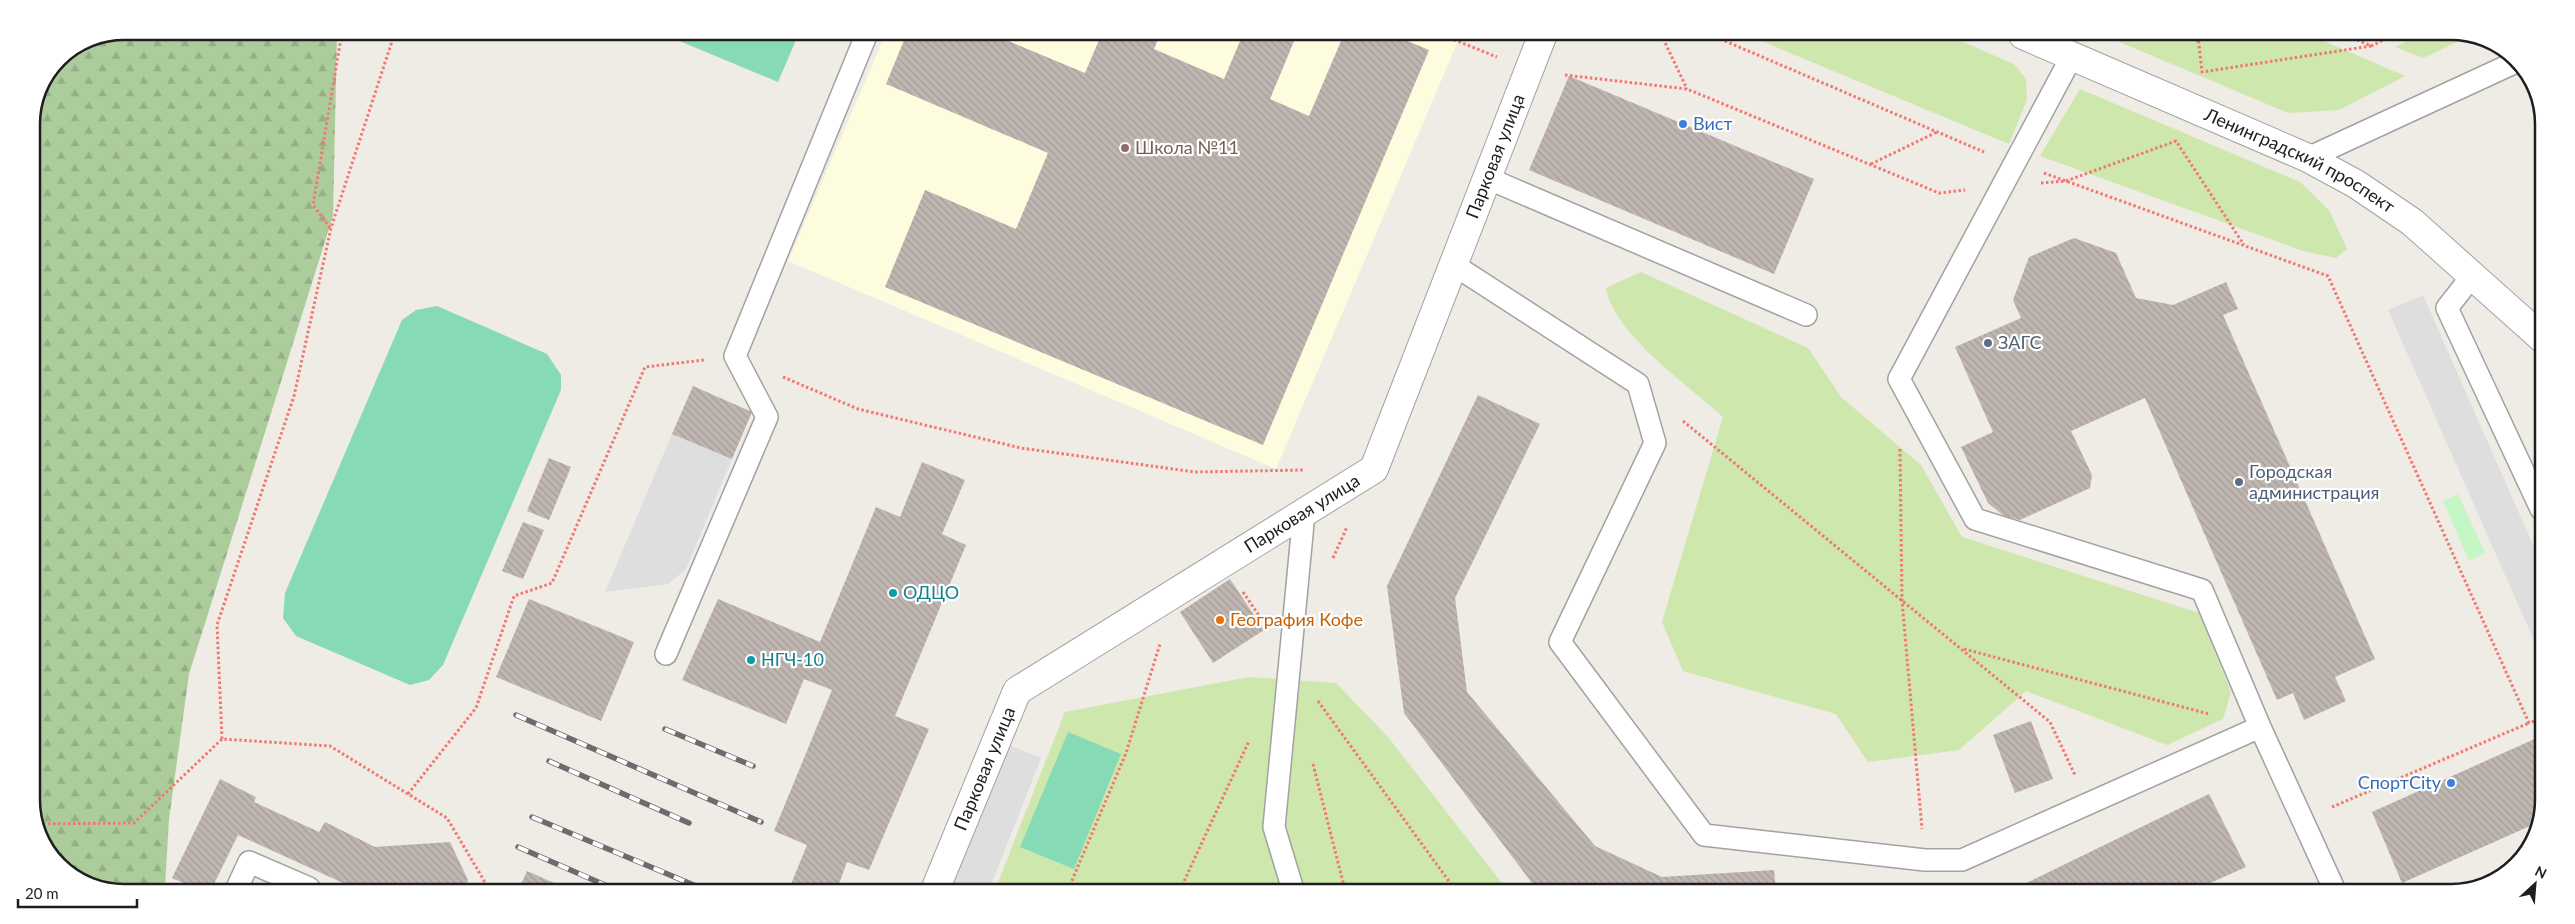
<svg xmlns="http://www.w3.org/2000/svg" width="2575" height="924" font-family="Lato,sans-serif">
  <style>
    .education { fill: #fefcdf }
    .grass { fill: #cde7ad }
    .forest { fill: url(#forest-firs) }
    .park { fill: #c4f7c5 }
    .pitch { fill: #86dab5 }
    .parking { fill: #dedede }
    .building { fill: url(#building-back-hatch) }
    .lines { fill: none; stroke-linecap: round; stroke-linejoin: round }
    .service-casing { stroke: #a2a2a2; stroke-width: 24 }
    .minor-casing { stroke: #a2a2a2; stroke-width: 30 }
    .tertiary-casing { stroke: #a2a2a2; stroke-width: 30 }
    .path { stroke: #f37771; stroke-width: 3; stroke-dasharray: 2.5 2.5; stroke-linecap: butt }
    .service { stroke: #fff; stroke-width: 21 }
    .minor { stroke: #fff; stroke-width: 28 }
    .tertiary { stroke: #fff; stroke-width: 28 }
    .rail-casing { stroke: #6c6c6c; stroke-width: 5.5 }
    .rail { stroke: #fff; stroke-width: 4; stroke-dasharray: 11; stroke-linecap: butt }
    .shop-dot { fill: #3f7fe0; stroke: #fff; stroke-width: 2 }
    .education-dot { fill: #8d6e63; stroke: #fff; stroke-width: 2 }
    .service-dot { fill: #5c6f8a; stroke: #fff; stroke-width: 2 }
    .culture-dot { fill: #0f9aa8; stroke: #fff; stroke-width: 2 }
    .food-dot { fill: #e8710a; stroke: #fff; stroke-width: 2 }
    .labels { text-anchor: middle; stroke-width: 4.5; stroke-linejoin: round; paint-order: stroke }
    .shop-label { font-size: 18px; fill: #366cbe; stroke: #fff; text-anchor: start }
    .education-label { font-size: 18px; fill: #785e54; stroke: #fff; text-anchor: start }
    .street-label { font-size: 18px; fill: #1e1e1e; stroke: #fff }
    .service-label { font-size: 18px; fill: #4e5e75; stroke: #fff; text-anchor: start }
    .culture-label { font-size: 18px; fill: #0d838f; stroke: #fff; text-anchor: start }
    .food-label { font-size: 18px; fill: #c56008; stroke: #fff; text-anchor: start }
    .rim { fill: none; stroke: #1e1e1e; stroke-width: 2.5 }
  </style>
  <defs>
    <pattern id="forest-firs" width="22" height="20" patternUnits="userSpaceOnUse" patternTransform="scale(1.25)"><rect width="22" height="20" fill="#accc9b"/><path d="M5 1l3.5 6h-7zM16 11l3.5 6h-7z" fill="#94af85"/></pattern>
    <pattern id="building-back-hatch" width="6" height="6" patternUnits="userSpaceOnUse" patternTransform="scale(1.25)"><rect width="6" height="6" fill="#bfb6b1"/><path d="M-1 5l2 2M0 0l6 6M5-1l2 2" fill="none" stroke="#a49c98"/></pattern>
  </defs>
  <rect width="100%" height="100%" fill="#efebe5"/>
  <path class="education" d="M886,33L1461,34L1276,469L788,261Z"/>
  <path class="grass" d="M1747,35H1947L2014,64L2026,79L2027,100L2009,144Z
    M2103,35L2312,36L2405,76L2339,110L2288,113Z
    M2417,36H2469L2423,58L2395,47Z
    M2080,89L2300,182L2329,210L2347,249L2336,258L2303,251L2040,156Z
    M1641,272L1808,348L1841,397L1921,465L1962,537L2199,613L2231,692L2223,719L2167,745L2026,691L1959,750L1868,762L1836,714L1683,671L1662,622L1723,417C1689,385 1614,335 1606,288Z
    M1249,677L1336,683L1388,737L1508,891L995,890L1065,712Z"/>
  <path class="forest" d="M124,31L337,32L333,216L189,674L169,819L165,888H95L51,857L31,806V119L59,58L89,38Z"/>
  <path class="park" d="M2458,494L2485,553L2469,561L2443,501Z"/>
  <path class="pitch" d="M658,32L799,33L778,82Z
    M437,306L547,354L561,375V390L443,665L429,680L410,685L296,636L283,618L285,593L402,320L416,310Z
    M1068,732L1121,754L1074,869L1020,847Z"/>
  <path class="parking" d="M2423,295L2541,563L2540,654L2388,310Z
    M672,434L732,459L686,569L668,584L605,592Z
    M1004,743L1041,758L989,890H947Z"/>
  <path class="building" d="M907,33H989L1085,73L1102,33H1161L1154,49L1224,79L1243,34H1297L1270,99L1309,116L1344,34H1391L1429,50L1263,445L885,287L925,190L1016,229L1048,153L886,84Z
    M1569,76L1814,179L1774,274L1529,170Z
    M2074,238L2116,253L2136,298L2173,305L2226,282L2238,309L2223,315L2375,659L2335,677L2346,701L2304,720L2293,693L2277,700L2145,398L2071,431L2092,475L2090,488L2020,520L2004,516L1988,503L1961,447L1993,432L1955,347L2021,318L2013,300L2029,257Z
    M693,386L752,412L732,459L672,434Z
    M1478,395L1540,424L1455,598L1467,692L1595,846L1662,877L1774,870L1776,891H1538L1404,713L1387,586Z
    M549,458L571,467L549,520L527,511Z
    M922,462L965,480L942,534L966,545L895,716L929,729L869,870L847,862L837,889H789L807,845L774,831L832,690L804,679L786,724L682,680L718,599L820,642L876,507L900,517Z
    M523,522L544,530L523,579L502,571Z
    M1230,579L1264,630L1213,663L1180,612Z
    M529,599L634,642L601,721L496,677Z
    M2031,721L2053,779L2015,793L1993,735Z
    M2539,737V822L2402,883L2372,812Z
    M220,779L256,797L254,802L319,832L325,822L375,847L450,842L468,880L465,889L354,888L238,835L212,888H195L172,878Z
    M2209,794L2246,867L2190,892H2008Z
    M527,871L561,886L560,889H519Z"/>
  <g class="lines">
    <defs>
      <path id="service" d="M2072,56L1899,379L1975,519L2202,590L2260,727L2336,893
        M2308,158L2516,62
        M1487,178L1806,315
        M1454,265L1638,384L1655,443L1560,642L1704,835L1925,860H1962L2260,727
        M2472,276L2447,308L2541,509
        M666,654L767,417L735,356L867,33
        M237,888L249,862L309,888
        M1293,890L1274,827L1304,513"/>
      <g id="minor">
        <path id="s1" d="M935,890L1017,691L1374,469L1543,34"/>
      </g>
      <g id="tertiary">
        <path id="s2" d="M2023,35L2308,158L2356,184L2412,222L2542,338"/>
      </g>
    </defs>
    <use href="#service" class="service-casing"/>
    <use href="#minor" class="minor-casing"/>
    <use href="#tertiary" class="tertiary-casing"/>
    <path class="path" d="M1440,34L1497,57
      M1661,34L1687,89
      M1711,35L1984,152
      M2186,35L2198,41
      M2198,36L2202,72L2371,46
      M2348,36L2371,46L2392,36
      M1565,75L1687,89L1939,193L1965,190
      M1871,164L1937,132
      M2044,173L2328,276L2529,723L2540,719
      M2041,183L2066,181L2176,141L2244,245
      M330,228L313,205L342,32
      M783,377L858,409L1021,448L1195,472L1304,470
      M1683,421L2050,722L2075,775
      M1900,449L1902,600L1922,829
      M1333,558L1347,527
      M1243,592L1262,620
      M1964,649L2209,714
      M1318,701L1456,891
      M222,739L217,625L294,396L331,228L395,32
      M1313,764L1345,890
      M408,794L476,708L514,596L552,583L645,367L704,360
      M2332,807L2529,723
      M38,824L134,823L222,739L330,746L447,818L489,889
      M1068,890L1126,753L1160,644
      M1180,890L1249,741"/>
    <use href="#service" class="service"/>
    <use href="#minor" class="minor"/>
    <use href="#tertiary" class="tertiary"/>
    <defs>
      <path id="rail" d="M516,715L761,822
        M665,729L753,766
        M549,761L689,823
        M532,817L696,886
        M518,847L614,889"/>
    </defs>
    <use href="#rail" class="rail-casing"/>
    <use href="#rail" class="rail"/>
  </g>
  <g class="shop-dot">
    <circle cx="1683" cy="124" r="5"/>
    <circle cx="2451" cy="783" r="5"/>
  </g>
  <circle class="education-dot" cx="1125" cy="148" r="5"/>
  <g class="service-dot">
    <circle cx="1988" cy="343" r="5"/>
    <circle cx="2239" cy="482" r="5"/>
  </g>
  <g class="culture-dot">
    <circle cx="893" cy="593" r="5"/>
    <circle cx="751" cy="660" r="5"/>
  </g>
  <circle class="food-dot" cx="1220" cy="620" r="5"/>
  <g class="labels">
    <g class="shop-label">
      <text x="1693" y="130">Вист</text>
      <text x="2441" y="789" text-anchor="end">СпортCity</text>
    </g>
    <g class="education-label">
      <text x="1135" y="154">Школа №11</text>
    </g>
    <g class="street-label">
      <text dy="6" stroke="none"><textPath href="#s1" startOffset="971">Парковая улица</textPath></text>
      <text dy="6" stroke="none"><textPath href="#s2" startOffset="304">Ленинградский проспект</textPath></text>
      <text dy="6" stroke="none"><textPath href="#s1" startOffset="551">Парковая улица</textPath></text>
      <text dy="6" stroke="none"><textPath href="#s1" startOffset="131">Парковая улица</textPath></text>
    </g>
    <g class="service-label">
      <text x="1998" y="349">ЗАГС</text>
      <text x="2249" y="478">Городская<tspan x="2249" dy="21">администрация</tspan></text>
    </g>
    <g class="culture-label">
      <text x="903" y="599">ОДЦО</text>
      <text x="761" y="666">НГЧ-10</text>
    </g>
    <g class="food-label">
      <text x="1230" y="626">География Кофе</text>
    </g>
  </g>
  <path d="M0 0H2575V924H0ZM124 40H2451A84 84 0 0 1 2535 124V800A84 84 0 0 1 2451 884H124A84 84 0 0 1 40 800V124A84 84 0 0 1 124 40Z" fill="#fff" fill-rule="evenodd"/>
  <path class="rim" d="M124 40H2451A84 84 0 0 1 2535 124V800A84 84 0 0 1 2451 884H124A84 84 0 0 1 40 800V124A84 84 0 0 1 124 40Z"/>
  <g transform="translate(2535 884) rotate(26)" stroke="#ffffff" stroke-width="4" paint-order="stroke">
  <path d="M0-4L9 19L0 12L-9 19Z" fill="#1e1e1e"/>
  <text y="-8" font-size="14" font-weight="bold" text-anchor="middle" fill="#1e1e1e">N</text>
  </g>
  <path d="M18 899v8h119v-8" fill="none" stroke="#1e1e1e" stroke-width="2.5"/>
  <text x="25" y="899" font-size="15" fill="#1e1e1e" stroke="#ffffff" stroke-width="4" paint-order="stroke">20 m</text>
</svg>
